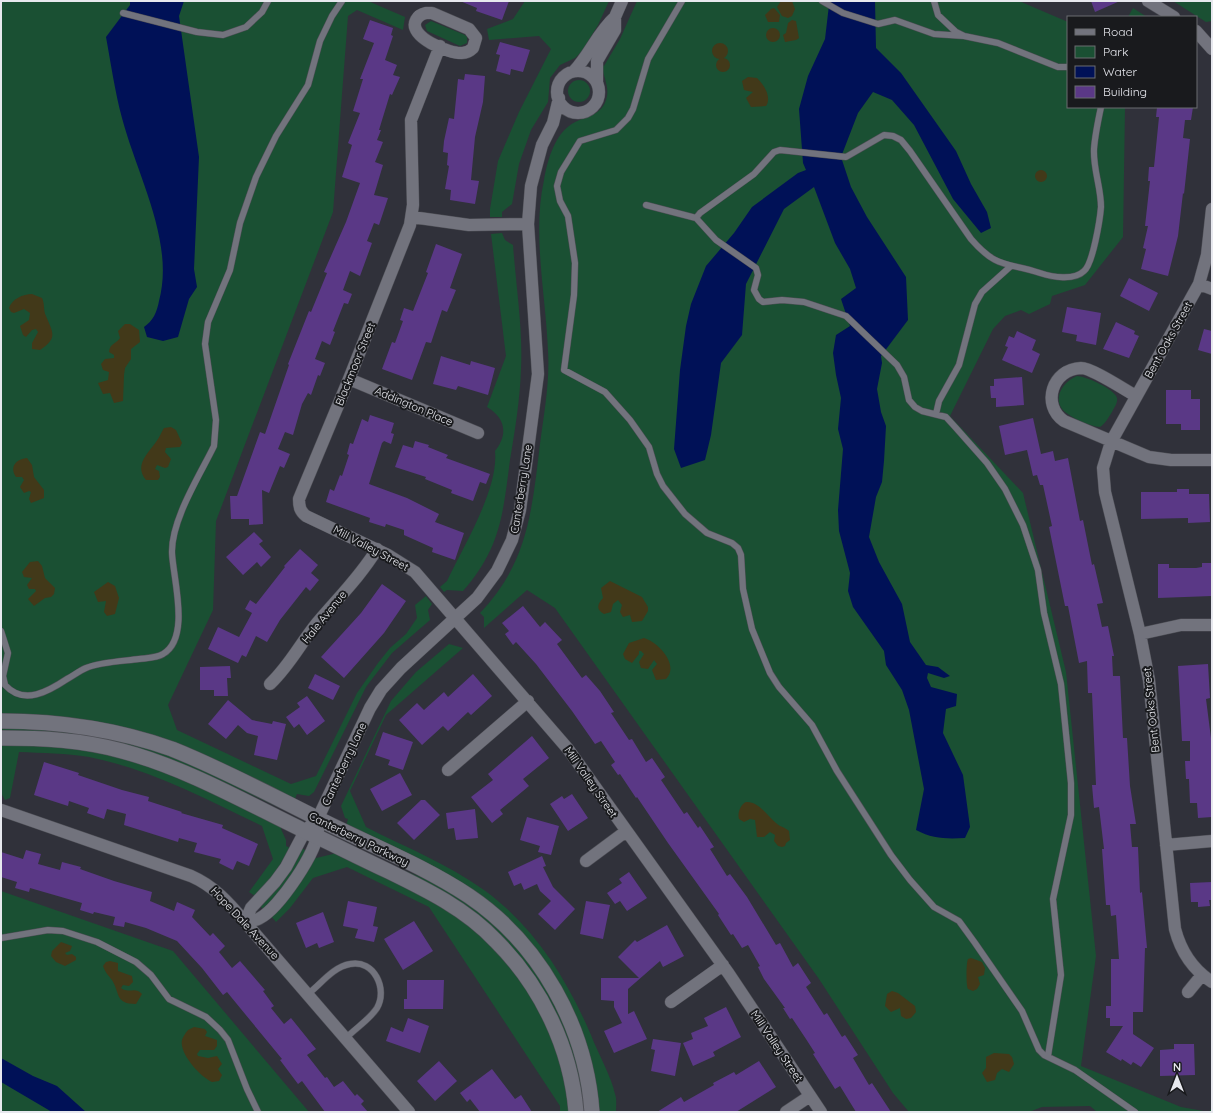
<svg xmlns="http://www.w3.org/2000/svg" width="1213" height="1113" font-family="Quicksand,sans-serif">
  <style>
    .green { fill: #1a5033 }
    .sand { fill: #423919 }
    .water { fill: #001157 }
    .building { fill: #5a3886 }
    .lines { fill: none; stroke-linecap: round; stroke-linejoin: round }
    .service-casing { stroke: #4e4f56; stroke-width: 7 }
    .minor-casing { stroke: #4e4f56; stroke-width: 13 }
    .tertiary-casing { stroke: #4e4f56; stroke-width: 16 }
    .service { stroke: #72737d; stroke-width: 6 }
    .minor { stroke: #72737d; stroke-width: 12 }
    .tertiary { stroke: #72737d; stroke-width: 15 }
    .labels { text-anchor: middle; stroke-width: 4; stroke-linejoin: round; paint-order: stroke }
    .street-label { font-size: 11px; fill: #e7e8ee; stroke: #191a1d }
  </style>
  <rect width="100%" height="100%" fill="#30313a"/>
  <path class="green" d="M1,1H368L405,17L403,30L357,10L348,16L333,212L216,521L213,610L168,705L177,730L291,784L316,776L357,693L378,663L390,648L406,634L417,618L415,605L426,596L432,604L428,610L430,620L392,653L366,687L314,792L309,796L297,794L294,801L189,751L1,716Z
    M525,1H609L598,25L582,51L575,58L560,65L550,78L548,102L531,130L519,164L512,204L502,212V217H490V209L498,161L519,112L551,49L539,36L489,40L487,29L513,19Z
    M637,1H1019L1068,22V107H1125L1123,237L1085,285L1052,296L1050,304L1029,314L1021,310L1005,316L993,329L950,416L1023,493L1066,672L1096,956L1081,1066L1181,1107L1209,1112L1212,1107V1112H1097L1090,1106L1042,1107L1029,1112H909L893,1093L819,979L555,608L527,590L484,628V617L480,613C528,563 532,510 540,444C544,413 550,382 548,351C546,296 532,234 544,180C547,162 554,137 569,126C583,115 603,118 607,96C609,87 603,74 601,64L604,66L620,39Z
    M1173,1H1212V21L1206,22Z
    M1133,8L1147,17H1128Z
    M431,21L465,35L467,37V43L460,46L427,31L425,25Z
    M568 91a11 11 0 1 1 22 0a11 11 0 1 1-22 0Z
    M502,233L505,240L513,245C516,286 523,329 521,369C520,400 515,430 510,460C503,513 501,548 463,591L447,590L444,592L440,587L447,581C463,547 499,489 495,451C508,435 506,418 487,407L506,356L491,234Z
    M1077,376C1085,376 1115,389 1117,398C1118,403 1114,408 1112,412C1108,418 1106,423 1100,427C1090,426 1076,420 1068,414C1050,403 1061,382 1077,376Z
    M449,644L463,648L386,715L350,791L366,827C405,847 448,864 484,890C534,926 567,979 591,1035C597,1051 612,1078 615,1094C617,1099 616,1106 616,1112H597L593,1080L525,940L346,826L348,819L345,818L341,806L391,701L416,672Z
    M1,726L115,737L195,765L295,815L211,776L181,765L1,733Z
    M1,742L83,748L164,770L283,825L281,829L286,840V846L290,848L273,876L255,896L249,892L273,859L262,826C206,799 150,769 89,757C66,753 42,753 19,752L10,798L5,800L1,793Z
    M302,848L306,851C294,873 281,892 263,909L260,906Z
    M335,851L458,914L511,964L545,1018L565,1077L570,1112H560V1106L429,907L347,867L313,878L290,908L276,922L270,915L312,859L333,854Z
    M390,865L441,885L494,922L537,972L572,1040L587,1112H582L519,960Z
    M1,891L173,951L309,1112H1Z"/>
  <path class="sand" d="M781,1H792L795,9L792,16L788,18L782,16L777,7Z
    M774,8L780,15L779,22H768L765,15L771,9Z
    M792,20L796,21L799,38L796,40L785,42L783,35L786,33L788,23Z
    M766 35a7 7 0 1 1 14 0a7 7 0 1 1-14 0Z
    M712 51a8 8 0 1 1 16 0a8 8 0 1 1-16 0Z
    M716 65a7 7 0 1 1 14 0a7 7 0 1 1-14 0Z
    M748,77L757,78C764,85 772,97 766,106L751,107L746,98L753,92L744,90L742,81Z
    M1035 176a6 6 0 1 1 12 0a6 6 0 1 1-12 0Z
    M32,294L42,298C45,304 43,310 46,316C53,333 58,338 40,350L32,349V343L38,332L36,329L32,330L26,337L23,335L20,326L29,320L30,313L24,309L14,313L11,312L9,308C12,299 23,294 32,294Z
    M125,324H130L139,330L140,342L131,349V359L125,368L124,375L123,401L114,403L110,393L103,394L98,383L108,380L109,372L103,370L101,364L105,359L114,358V355L109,352C110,343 116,344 120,338L118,331Z
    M171,427L176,430L182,443L180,447L166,448L165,452L171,459L168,467L165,468L157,465L155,469L159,471L160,477L158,480H146C134,466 147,454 156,442C159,438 161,433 164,428Z
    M27,458L32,465L34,477L44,490V498L31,503L29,499L31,492L29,491L24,493L20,487L24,480L22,477H16C9,467 16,459 27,458Z
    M38,561L42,566L45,578L55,588L54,594L51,597L45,598L34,606L28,599L36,591L35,589H29L27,585L32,578L24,577L22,572L30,562Z
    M610,581L642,597L648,607V611L642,621L632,622L630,615L623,617L620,612L622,605L618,600L613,604L611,612L604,614C595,609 598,604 603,598L601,588Z
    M108,582L115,586L119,598L115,614L107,616L104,612L106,601L98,602L94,592Z
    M644,638C658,642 680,665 666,679L656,680L652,670L657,664L654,660L648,669L641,668L639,662L644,654L641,651H639V654L632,663L625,659L623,654L629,643Z
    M746,802C759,801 768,817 776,823C780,827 785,827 789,831L790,840L786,843L785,846L782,847L778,846L774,841L775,835L770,832L764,837H757L755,820L750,819L744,822L739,819C737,813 741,804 746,802Z
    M61,942L72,946L70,951L65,953L67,955L72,954L76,957V960L65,966L56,962L51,956L52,951Z
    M971,958L982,962L985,968L984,975L978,977L980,984L977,989L973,991L968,989C966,986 966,963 968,959Z
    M110,961L118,963V971L132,976L133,982L129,986L123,985L121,988C128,994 136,986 142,994L136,1004C115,1004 120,993 112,980C108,975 105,972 103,966L106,962Z
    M892,991L898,993L915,1006L916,1012L911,1018L906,1019L901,1016L900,1008L891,1012L885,1006L887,994Z
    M194,1027L205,1029L207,1032L205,1036L217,1040V1046L214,1050H200L197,1054L198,1056L208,1058L217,1056L222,1064L218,1069L222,1075L219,1081L212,1082C201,1077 179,1054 182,1040C183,1037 186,1032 188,1030Z
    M994,1053L1009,1054L1012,1057L1014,1064L1009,1072L1002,1069L997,1073L995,1080L987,1082L982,1073L986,1068V1057Z"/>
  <path class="water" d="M130,1H184L179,16L199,157L194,269L197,287L189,299L178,337L163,341L147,337L144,327C153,321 157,312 159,301C175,242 137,175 122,118C115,92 111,64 106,37L130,5Z
    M826,1H875L876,48L901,73L956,151L971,184L987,212L991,228L981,233L953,199L914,125L892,100L873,92L858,113L841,157L851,187L867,217L906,277L908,320L881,356L882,363L877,389L881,412L886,426L884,461L882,482L876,497L869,537L879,562L902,604L910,642L926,665L938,667L950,676L944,678L928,673L927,678L931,687L957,694L956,706L946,709L943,733L963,775L970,827L965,838C947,839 933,839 916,830L924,789L909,710L902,690L886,665L884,651L853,607L848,591L850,573L839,531L838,510L843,449L838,429L841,398L836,375L833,353L836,335L850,326L841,299L856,288L850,269L835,243L814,187L784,209L746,284L742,335L721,363L711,435L705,460L681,468L674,449L680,370L686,326L691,304L706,266L734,233L752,207L798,173L806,170L803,163L799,109L808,76L825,39L829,5Z
    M1,1058L33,1076L57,1086L86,1112H52L1,1082Z"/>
  <path class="building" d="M460,1H509L502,20L476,11L477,8Z
    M1091,1H1120L1095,12Z
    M370,20L393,28L391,35L393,36L385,60L397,65L393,75L400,77L392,95L390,94L379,130H381L377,140L383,142L375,162L383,165L374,195L388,198L379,225L374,223L367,241L372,243L360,276L350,271L343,290L352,294L348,304L344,303L333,331L335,332L330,345L322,341L315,359L325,363L320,376L318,375L311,395L308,393L302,404L293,435L285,432L278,449L290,454L284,468L280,466L269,493L262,490L263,524L249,525V519H231L230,496H237L260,432L265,434L289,365L288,364L309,311L311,312L327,273L324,272L346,222L360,183L342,177L352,145L348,143L360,113L353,111L363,79H360L374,43L363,39Z
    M500,42L530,50L523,72L511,69L510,75L496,71L500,55L496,54Z
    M465,74L485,76L483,102L475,137L471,180L479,181L475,204L450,200L451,190L445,189L449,166L447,165L448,153L443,152L444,141L449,118L454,119L458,79L464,80Z
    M1157,107H1193L1191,120H1185L1183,138L1190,139L1184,194L1183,193L1178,236L1168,276L1141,269L1146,249L1143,248L1148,226H1145L1150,181H1148L1149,167H1154L1159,117H1156Z
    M436,244L462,254L450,288L456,290L447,312L442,310L431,343L426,342L412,380L382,369L392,342L395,343L403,321L400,320L404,308L413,311L428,273L426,272Z
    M1129,278L1158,293L1149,311L1120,296Z
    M1067,307L1101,313L1096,345L1076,341L1077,335L1062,332Z
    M1116,322L1135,331L1134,334L1139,336L1129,358L1103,349Z
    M1204,329L1212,331V354L1198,350Z
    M1017,331L1036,340L1032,350L1040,354L1032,373L1002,360L1008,347L1005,346L1009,336L1014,338Z
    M441,356L470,365L471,361L495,368L488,395L458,386L456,390L433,384Z
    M1022,377L1024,405L996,407V398H991L990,386H994V379Z
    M1166,390H1191V399H1200V430H1181V424H1166Z
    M370,415L394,423L391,433L394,434L391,444L384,441L382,443L369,484L407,498L439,514L435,522L464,533L455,560L432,552L433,548L404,535V530L386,524L385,527L369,522L370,518L326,502L330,489L334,491L340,475L342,476L349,455L347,454L350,443L353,444L362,419L368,422Z
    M1033,418L1041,454L1053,451L1055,461L1068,458L1080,521L1083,520L1092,565L1094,564L1103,603L1097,604L1102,627L1108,626L1114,656H1112L1113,676H1120L1123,738H1127L1130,786L1136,824H1130L1132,847H1138L1140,893L1142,892L1147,948H1145L1143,1012H1133V1034L1154,1048L1141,1067L1133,1062L1131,1065L1122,1059L1121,1061L1106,1052L1123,1026H1110V1018H1106V1006H1111V959H1119L1116,915L1111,916L1110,905H1106L1102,849H1104L1099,807L1094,808L1092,785H1096L1092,693H1088L1087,661L1079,663L1068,606H1065L1049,527L1052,526L1043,485H1040L1037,475L1033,476L1027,450L1005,455L999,426Z
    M415,441L429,445L428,447L448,455L446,458L490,474L486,484L480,482L473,501L451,493L452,490L425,479L426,477L395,467L403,445L413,448Z
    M1177,489H1189V494H1209L1210,522L1188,523V518L1141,519V492H1177Z
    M254,532L263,541L259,544L271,557L261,567L257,562L243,575L226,557Z
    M300,549L318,565L311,573L319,580L310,591L306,587L280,620L267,642L256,636L246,657L242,655L238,663L208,649L218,627L239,637L252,613L245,609L250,600L256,604L285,567L284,566Z
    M1202,563H1212V596L1158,598V564H1169V568H1196L1202,567Z
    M382,584L406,601L384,633L344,678L321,657L361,613Z
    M523,606L540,627L545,622L562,640L557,644L582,678L586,675L600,691L614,712L611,713L629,740L632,739L646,762L652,758L665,777L661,780L684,814L687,812L698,828L700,826L714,847L710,849L727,876L730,874L747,897L776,945L780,943L793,967L798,963L811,983L806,987L824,1015L827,1013L842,1037L845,1035L858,1055L853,1058L869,1085L872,1083L891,1112H856L840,1086L835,1089L813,1054L815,1053L806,1039L792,1018L790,1019L783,1008H785L764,979L758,967L760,966L748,945L742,948L733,934L731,935L718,915L719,914L668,843L637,797L636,798L620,774L618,775L611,765L615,762L601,741L595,744L572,711L536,664L516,642L513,645L505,634L509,631L502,623Z
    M1208,664L1210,698L1206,699L1212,746V817L1198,818L1197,803H1190L1189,779H1186L1185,761H1190V741H1182L1178,666Z
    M230,666L231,678H227L228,696H214V690H200V667Z
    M315,674L340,686L333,700L308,688Z
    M473,674L492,696L471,715L468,712L448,731L443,726L422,745L399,720L417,703L424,710L444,692L448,697Z
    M307,696L325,721L307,735L299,724L294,728L286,717L300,707L297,703Z
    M228,700L252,720L272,724L273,721L286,724L277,760L254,755L258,736L247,733L238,725L226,739L208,724Z
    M383,732L413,742L403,770L388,765L390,760L375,755Z
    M532,736L549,758L523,779L529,786L500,810L503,814L492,823L471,797L493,780L488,774Z
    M44,762L79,773L78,775L122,790L149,797L148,801L182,812L181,813L223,825L222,828L258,844L249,866L237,861L233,870L219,863L221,859L194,852L197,843L179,838L178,842L124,825L126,814L107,809L104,819L87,813L89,808L69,801L68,806L34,795Z
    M400,773L412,795L382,811L370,789Z
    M572,794L588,818L568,831L550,804L562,796L564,799Z
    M421,800H425L440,815L414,840L397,823Z
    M475,809L478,838L456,840L454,828L448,829L446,813Z
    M527,817L559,826L551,855L538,852L540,846L520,840Z
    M26,850L41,854L38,864L60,870L62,862L81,867L80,869L114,881L152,892L150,901L174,911L177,902L195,910L192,917L210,936L213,933L225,946L219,952L232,968L240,961L265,990L263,991L274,1006L271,1008L284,1024L291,1018L316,1049L307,1055L325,1078L327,1077L334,1087L343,1081L355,1096L357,1094L364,1101L361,1104L368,1112H325L302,1081L298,1084L280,1060L282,1059L227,992L223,995L202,968L177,941L146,928L125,922L124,927L113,925L115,917L94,912L93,914L80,910L82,903L30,888L29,892L15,888L17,882L1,877V852L23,859Z
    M542,856L546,866L543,867L553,887L575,909L555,930L538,914L551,901L540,891L537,884L524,890L521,883L514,886L508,872Z
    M629,872L647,898L627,911L620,901L615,904L607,893L622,883L619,879Z
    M1212,882V900H1209L1210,906L1198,907V902H1191L1190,883Z
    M348,901L377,907L373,926L378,927L374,942L355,938L358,929L343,926Z
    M586,901L610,905L603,939L580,934Z
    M323,912L334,942L319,948L317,943L306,948L296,923Z
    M414,921L433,951L403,970L384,939Z
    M667,925L684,956L663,967L660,961L628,989V1014L634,1011L647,1039L614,1053L604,1031L622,1023L614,1007V1001L601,1000V978H639L618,957L635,940L637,942Z
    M407,980H444L443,1009H404V999H407Z
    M726,1007L741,1037L713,1052L715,1056L693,1066L683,1043L693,1039L691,1033L708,1026L704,1018Z
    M408,1018L429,1026L420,1053L386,1041L391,1027L403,1032Z
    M653,1039L681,1043L675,1076L651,1071L655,1050L651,1049Z
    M1174,1044H1194L1195,1075L1160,1076V1050L1174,1049Z
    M439,1061L457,1081L435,1101L417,1081Z
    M759,1061L776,1087L736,1112H657L681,1097L684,1102L714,1085L713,1083L734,1072L736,1075Z
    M492,1069L515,1099L521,1095L532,1112H480L470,1099L467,1102L460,1093Z"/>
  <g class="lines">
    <defs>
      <path id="service" d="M682,1L648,59L633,109L628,118L616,130L580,141L561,172L557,186L560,201L568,216L575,263L574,295L564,370L605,392L630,420L649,447L657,474L663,486L685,514L707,533L732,543L738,548L741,555L743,589L752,629L770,673L779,687L812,725L837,771L891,855L910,880L934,907L959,921L975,943L1022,1011L1039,1050L1044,1055L1075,1070L1135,1112
        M822,1L843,13L878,24L895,20L934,34L964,36
        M934,1L938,15L956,32L964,36L998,43L1058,67H1068
        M123,13L197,32L223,35L246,27L262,12L268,1
        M646,205L696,218L716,240L756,268L758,275L754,290L759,299L763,302L782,300L804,302L846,316L897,365L904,377L909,400L915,407L922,411L946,417L956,428L987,463L1005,489L1023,525L1038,570L1044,613L1061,684L1071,783V815L1053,899L1061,975L1048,1056
        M696,218L700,213L754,174L774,152L780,150L846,157L884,135L893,136L901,140L910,151L971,239C997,269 1006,262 1040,273C1052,277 1074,281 1084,271C1093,264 1100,219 1101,207C1101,187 1093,169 1094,149C1095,135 1098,121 1101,107
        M936,414L939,401L959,365L975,304L982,292L1011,266
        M1,631L8,653L3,676L5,685C24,706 49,691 67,679C73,676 79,671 86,668C100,662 124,661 139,659C146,658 157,658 163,654C191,638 173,578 172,553C171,520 200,475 214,446L216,420L205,344L208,322L230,270L240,223L256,177L276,136L308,85L320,41L332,16L342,1
        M1,938L48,930L63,931L97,942L136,962L151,975L169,999L206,1017L220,1030L228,1040L247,1089L258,1112
        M308,994C321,984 333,967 350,964C374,959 388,989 377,1008C370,1019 356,1028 346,1038"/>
      <path id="minor" d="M1148,1L1174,17
        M426,13H432L469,29L476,38L473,48C470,51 467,53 462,53C450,54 407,37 416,20C418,16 421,14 426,13Z
        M1196,31L1212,49
        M440,46L411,120L413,205L410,225L349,379L299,499C299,507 300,511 306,516L388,555L415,572L568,749L729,974L821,1112
        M574,71C590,54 598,32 615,17
        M557 92a21 21 0 1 1 42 0a21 21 0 1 1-42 0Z
        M597,83V61L615,30V17L622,1
        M1212,209L1207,255L1199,284L1111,442L1103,468L1105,492L1140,634L1149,680L1175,929C1181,952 1192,969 1212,982
        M412,217L469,225L528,224
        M1199,284L1212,289
        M349,379L478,433
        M1136,396C1125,390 1092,368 1081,368C1052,369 1041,405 1064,421L1149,457L1171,460H1212
        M1140,634L1181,625H1212
        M270,684C290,665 300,644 317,623C337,599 360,577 377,549
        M448,770L528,701
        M1,810L191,876C214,886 229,903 245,922L409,1112
        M1166,845L1212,841
        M586,861L625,832
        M245,922L251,908L275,882L286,867L305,831L318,818L370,708L381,690L401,668L477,598L497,571L512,540L520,510L538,374L528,224L531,186L542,145L553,123L559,98
        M245,922C250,921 256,921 260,918C279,908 318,851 318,830
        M1188,992L1202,975
        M671,1002L723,965
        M786,1112L810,1096"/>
      <path id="tertiary" d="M1,721C60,721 116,729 172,749C227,771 280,800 333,826C378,848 427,868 469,896C540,944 586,1027 592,1112
        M1,738C42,738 82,740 122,751C186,768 245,802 305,831C333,844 360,858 388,871C427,890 466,909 496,941C541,986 571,1048 576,1112"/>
    </defs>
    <use href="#service" class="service-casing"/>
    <use href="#minor" class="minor-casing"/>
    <use href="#tertiary" class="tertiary-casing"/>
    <use href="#service" class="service"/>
    <use href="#minor" class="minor"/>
    <use href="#tertiary" class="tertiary"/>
  </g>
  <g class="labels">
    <g class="street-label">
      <text transform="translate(1168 340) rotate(-61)" y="4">Bent Oaks Street</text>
      <text transform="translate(355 364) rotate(-68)" y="4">Blackmoor Street</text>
      <text transform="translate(414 406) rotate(23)" y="4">Addington Place</text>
      <text transform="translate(521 489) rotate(-81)" y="4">Canterberry Lane</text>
      <text transform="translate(371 548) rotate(28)" y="4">Mill Valley Street</text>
      <text transform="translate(324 617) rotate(-51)" y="4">Hale Avenue</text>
      <text transform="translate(1151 710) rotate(-96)" y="4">Bent Oaks Street</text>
      <text transform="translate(344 764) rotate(-65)" y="4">Canterberry Lane</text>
      <text transform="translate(591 782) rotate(55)" y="4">Mill Valley Street</text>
      <text transform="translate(359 839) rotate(26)" y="4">Canterberry Parkway</text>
      <text transform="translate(245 923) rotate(47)" y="4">Hope Dale Avenue</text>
      <text transform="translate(777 1046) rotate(56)" y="4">Mill Valley Street</text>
    </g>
  </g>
  <rect width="1213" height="1113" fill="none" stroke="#e7e8ee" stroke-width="4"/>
  <rect x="1067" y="16" width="130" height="92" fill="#191a1d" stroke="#6b6c71"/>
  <rect x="1075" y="29" width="20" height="6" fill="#72737d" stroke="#6b6c71"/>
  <text x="1103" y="36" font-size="12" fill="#e7e8ee">Road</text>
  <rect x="1075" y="46" width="20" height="12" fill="#1a5033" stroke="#6b6c71"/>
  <text x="1103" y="56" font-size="12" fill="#e7e8ee">Park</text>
  <rect x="1075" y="66" width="20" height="12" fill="#001157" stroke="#6b6c71"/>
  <text x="1103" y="76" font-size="12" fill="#e7e8ee">Water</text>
  <rect x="1075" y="86" width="20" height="12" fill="#5a3886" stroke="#6b6c71"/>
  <text x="1103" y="96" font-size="12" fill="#e7e8ee">Building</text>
  <g transform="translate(1177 1077)" stroke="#191a1d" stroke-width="3" paint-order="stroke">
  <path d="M0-3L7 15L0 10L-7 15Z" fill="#e7e8ee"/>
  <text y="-6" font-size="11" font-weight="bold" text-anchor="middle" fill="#e7e8ee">N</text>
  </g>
</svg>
